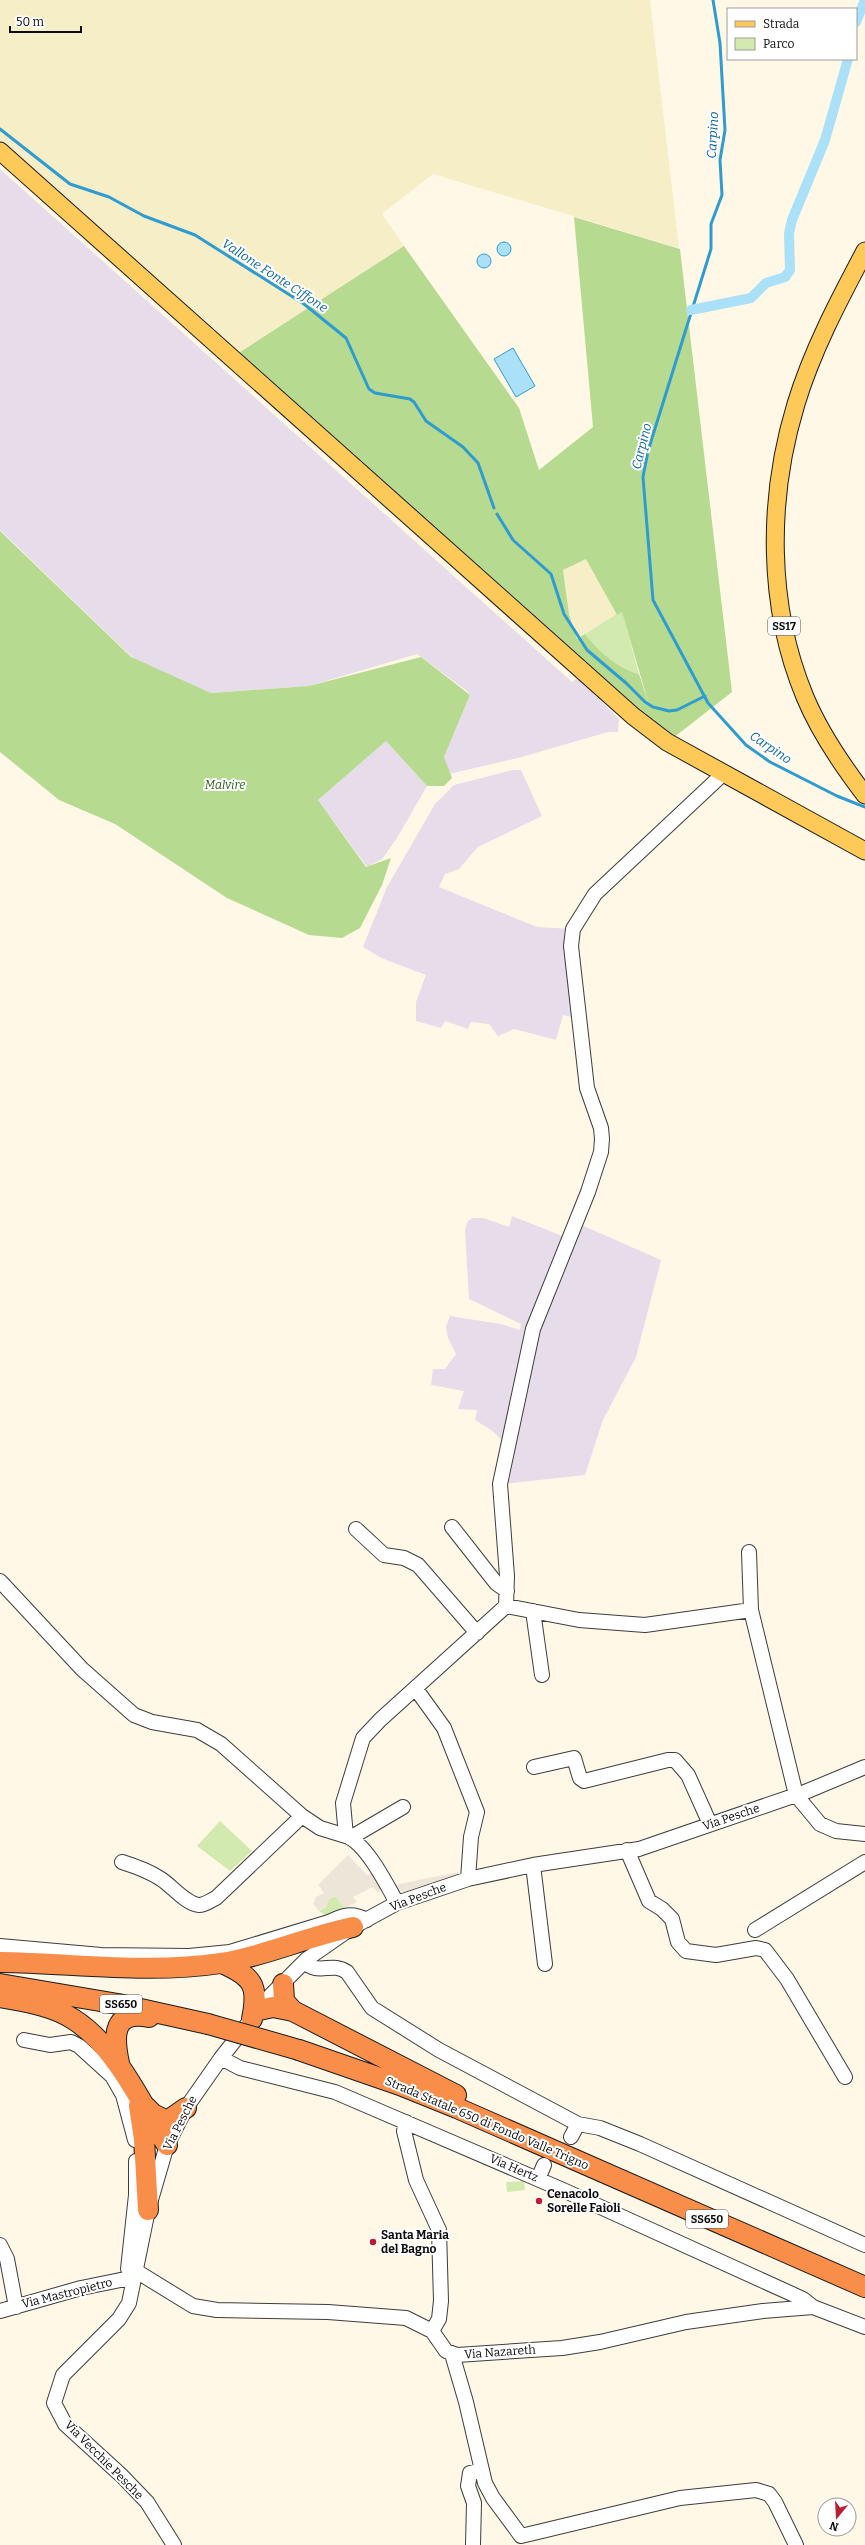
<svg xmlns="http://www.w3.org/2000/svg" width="865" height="2545" font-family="Bitter,serif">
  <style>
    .industrial { fill: #e7ddea }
    .farmland { fill: #f5eec7 }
    .green { fill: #d2e9b0 }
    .forest { fill: #b6da8f; fill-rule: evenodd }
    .plaza { fill: #ede6d8 }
    .water { fill: #aae0f8; stroke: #2f9cd1 }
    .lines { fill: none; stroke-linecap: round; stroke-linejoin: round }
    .stream { stroke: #2f9cd1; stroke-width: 3 }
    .canal { stroke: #aae0f8; stroke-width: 10 }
    .minor-casing { stroke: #3d3d3d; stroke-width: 16 }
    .major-casing { stroke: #1b1b1b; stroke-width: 19 }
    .highway-casing { stroke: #1b1b1b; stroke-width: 22 }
    .minor { stroke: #fff; stroke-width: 14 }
    .major { stroke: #fdc958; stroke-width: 17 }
    .highway { stroke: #f98e4a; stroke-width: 20 }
    .highway-bridge-casing { stroke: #1b1b1b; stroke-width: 22; stroke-linecap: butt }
    .highway-bridge { stroke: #f98e4a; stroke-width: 20 }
    .poi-dot { fill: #bd1f32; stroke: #fff; stroke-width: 1.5 }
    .labels { text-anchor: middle; stroke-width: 4; stroke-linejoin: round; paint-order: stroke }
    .shield { fill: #fff; stroke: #545454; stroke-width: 1 }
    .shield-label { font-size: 11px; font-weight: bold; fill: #0a0a0a }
    .park-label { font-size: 12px; font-style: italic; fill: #2e621a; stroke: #fff }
    .street-label { font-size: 12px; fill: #0a0a0a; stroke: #fff }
    .poi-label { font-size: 12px; font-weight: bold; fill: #0a0a0a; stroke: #fff; text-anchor: start }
    .water-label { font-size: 13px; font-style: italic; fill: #116a9e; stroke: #fff }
  </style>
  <rect width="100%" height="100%" fill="#fff8e7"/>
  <path class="industrial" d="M0,169L572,682L578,678L619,719L618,732H608L518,758L449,774L444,757L470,695L467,691L417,654L309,686L211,693L138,663L0,530Z
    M386,741L427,786L397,838L382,859L367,867L318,800Z
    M513,770H521L542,816L478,847L459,869L445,874L439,887L537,927L573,929L580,1019L563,1015L556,1040L514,1029L498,1036L489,1024L471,1022L468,1029L445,1021L441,1028L416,1021V1002L426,975L381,958L363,947L387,887L435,804L454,785Z
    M512,1216L570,1239L577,1223L661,1260L636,1357L603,1420L585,1475L504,1484L505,1443L491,1430L475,1420L477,1410L458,1409L464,1391L431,1385L433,1369H445L456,1354L448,1338L446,1327L450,1316L501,1324L520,1330L521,1324L469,1299L465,1231L467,1222L472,1218H483L509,1227Z"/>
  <path class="farmland" d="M0,0H650L679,248L433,174L382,214L404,246L231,358L0,151Z
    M586,558L617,615L578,639L569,614L563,570Z"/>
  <path class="green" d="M622,611L639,674C619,669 598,651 585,634Z
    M220,1821L252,1851L230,1871L197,1846Z
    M335,1896L345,1908L328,1917L319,1911L326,1907L329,1899Z
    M524,2181L525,2190L507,2192L506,2182Z"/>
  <path class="forest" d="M574,217L680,249L732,692L668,742L659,736L654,719L645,726L231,358L404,246L519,408L539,470L593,427ZM586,559L617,615L622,612L649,705L639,674C619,669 598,651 585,634L577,639L569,614L563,570Z
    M0,531L131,657L211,693L309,686L421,657L470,695L444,757L452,778L444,786H427L386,741L318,800L366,867L391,858L382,885L360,928L342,938L309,935L227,898L115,824L59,800L0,752Z"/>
  <path class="plaza" d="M348,1855L368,1876L372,1869L382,1890L377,1892L373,1887L353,1897L357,1902L345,1908L335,1896L329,1899L327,1906L319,1911L313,1904L316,1897L324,1893L318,1885Z
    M459,1872L460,1874L404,1892L396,1889L394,1885Z"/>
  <path class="water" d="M497 249a7 7 0 1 1 14 0a7 7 0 1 1-14 0Z
    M477 261a7 7 0 1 1 14 0a7 7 0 1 1-14 0Z
    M513,348L535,386L516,397L494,359Z"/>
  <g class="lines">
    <path class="stream" d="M713,0L720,43L725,130L720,160L722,195L711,224V249L648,451L643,477L653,600L708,703L746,745L770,762L837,796L865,807
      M0,129L70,184L109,197L144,216L195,235L304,304L346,338L369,389L375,393L410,399L414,402L426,421L463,447L478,463L494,508
      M497,514L513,540L551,574L564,614L587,650L626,683L645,702L653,707L669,711L677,710L705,696"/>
    <path class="canal" d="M856,22L865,0
      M691,310L751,298L766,283L785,277L790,270L789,233L792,220L825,140L848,59"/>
    <defs>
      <path id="minor" d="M452,1527L496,1583L507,1591
        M356,1529L384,1555L404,1558L418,1565L477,1633
        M749,1552L751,1610L796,1795L820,1824L836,1831L865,1834
        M0,1581L82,1669L134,1715L152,1722L197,1730L221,1744L302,1816L320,1828L346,1836
        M506,1606L579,1620L645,1625L751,1610
        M533,1611L542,1675
        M416,1689L444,1728L477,1812L471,1837L468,1879
        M534,1767L574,1758L580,1778L584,1781L668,1760H675L688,1775L710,1824
        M350,1838L403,1807
        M627,1850L649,1901L662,1909L672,1919L678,1942L686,1951L716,1955L756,1948L765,1950L787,1979L845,2077
        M122,1862C135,1866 149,1871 161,1879C172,1886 186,1904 199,1905C205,1905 211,1900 216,1898L302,1816
        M533,1865L545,1964
        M397,1903C387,1885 366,1843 346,1836L343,1803L363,1738L380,1720L506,1606L507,1576L500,1484L533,1329L588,1192L601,1152L602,1139L601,1128L587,1088L571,946L573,929L595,894L723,774
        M755,1930L865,1862
        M0,1946L101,1955L189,1956L230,1952L329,1922C343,1915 352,1912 367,1920
        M303,1963C307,1964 311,1967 315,1968C327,1970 335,1964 347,1972L372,2008L439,2050L578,2124L600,2128L640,2144L865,2245
        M24,2040L50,2045L71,2042L79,2046L112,2076L123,2095L135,2140
        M221,2058L240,2068L335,2092L563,2190L803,2299L813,2307L865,2327
        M406,2122L404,2131L416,2180L439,2230L441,2301L439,2319L432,2331
        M571,2137L578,2124
        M538,2179L544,2165
        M0,2245L7,2259L16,2307
        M136,2271L193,2306L217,2310L328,2312L406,2318L432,2331L446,2351L457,2355L562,2348L600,2342L686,2322L763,2311L813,2307
        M132,2274L128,2269L136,2195V2161
        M0,2311L81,2288L135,2277
        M452,2354L466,2402L485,2483L493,2498L521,2536L680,2498L756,2490L769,2494L775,2502L796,2545
        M174,2545L147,2502L122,2476L65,2424L54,2403L63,2375L119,2319L129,2303L148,2210L167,2145L186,2108L221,2058L268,1998L307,1959L353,1927L397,1903L468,1879L533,1865L639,1849L805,1792L865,1767
        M473,2545L474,2503L468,2486L470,2473L482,2470"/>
      <path id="major" d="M0,151L633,716L667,742L865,851
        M865,251C839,300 812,351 796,404C767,499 767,606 805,697C820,733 842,765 865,795"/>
      <path id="highway" d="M0,1962C73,1963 149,1974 221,1963C266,1956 308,1936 353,1927
        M222,1963C253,1977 259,1985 252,2019
        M0,1984L118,2004L208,2024
        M283,1984L284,2001L293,2011
        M0,1997C25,2002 51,2005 73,2019C116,2046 141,2103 167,2145
        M259,2010L273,2007L293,2011L456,2095
        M299,2050L400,2085L457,2108L865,2287
        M119,2063C113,2035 113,2010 149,2017
        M139,2106L144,2139L148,2210
        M146,2107L153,2114L167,2121L186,2108"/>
    </defs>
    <use href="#minor" class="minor-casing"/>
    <use href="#major" class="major-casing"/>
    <use href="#highway" class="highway-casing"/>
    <use href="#minor" class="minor"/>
    <use href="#major" class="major"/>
    <use href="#highway" class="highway"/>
    <defs>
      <path id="highway-bridge" d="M208,2024L299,2050"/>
    </defs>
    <use href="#highway-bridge" class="highway-bridge-casing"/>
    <use href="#highway-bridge" class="highway-bridge"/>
  </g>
  <g class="poi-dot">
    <circle cx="539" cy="2201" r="4"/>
    <circle cx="373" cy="2242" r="4"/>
  </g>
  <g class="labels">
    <g class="shield">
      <rect x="768" y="617" width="32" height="18" rx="3"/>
      <rect x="100" y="1995" width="42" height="18" rx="3"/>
      <rect x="686" y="2210" width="42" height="18" rx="3"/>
    </g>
    <g class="shield-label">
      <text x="784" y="630">SS17</text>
      <text x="121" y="2008">SS650</text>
      <text x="707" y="2223">SS650</text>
    </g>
    <g class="park-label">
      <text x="225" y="789">Malvire</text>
    </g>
    <g class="street-label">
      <text transform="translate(731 1817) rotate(-19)" y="4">Via Pesche</text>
      <text transform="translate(418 1897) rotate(-21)" y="4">Via Pesche</text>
      <text transform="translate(180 2123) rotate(-63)" y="4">Via Pesche</text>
      <text transform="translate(487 2123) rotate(23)" y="4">Strada Statale 650 di Fondo Valle Trigno</text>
      <text transform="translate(514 2168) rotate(23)" y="4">Via Hertz</text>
      <text transform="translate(67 2293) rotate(-14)" y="4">Via Mastropietro</text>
      <text transform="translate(500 2352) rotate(-4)" y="4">Via Nazareth</text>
      <text transform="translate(104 2460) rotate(45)" y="4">Via Vecchie Pesche</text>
    </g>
    <g class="poi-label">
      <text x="547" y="2198">Cenacolo<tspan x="547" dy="14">Sorelle Faioli</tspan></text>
      <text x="381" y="2239">Santa Maria<tspan x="381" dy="14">del Bagno</tspan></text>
    </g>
    <g class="water-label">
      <text transform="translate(712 135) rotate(-87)" y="5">Carpino</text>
      <text transform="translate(275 275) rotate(33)" y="5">Vallone Fonte Ciffone</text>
      <text transform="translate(641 446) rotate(-76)" y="5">Carpino</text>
      <text transform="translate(771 747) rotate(34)" y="5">Carpino</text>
    </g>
  </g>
  <rect x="727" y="8" width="130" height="52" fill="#ffffff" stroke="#9d9d9d"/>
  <rect x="735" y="21" width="20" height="6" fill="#fdc958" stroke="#9d9d9d"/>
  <text x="763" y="28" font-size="12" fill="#0a0a0a">Strada</text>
  <rect x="735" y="38" width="20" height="12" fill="#d2e9b0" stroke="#9d9d9d"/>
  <text x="763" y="48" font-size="12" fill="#0a0a0a">Parco</text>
  <g transform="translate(837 2517) rotate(198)"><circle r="19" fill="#ffffff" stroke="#9d9d9d"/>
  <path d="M0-3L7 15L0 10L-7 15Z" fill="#bd1f32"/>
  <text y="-6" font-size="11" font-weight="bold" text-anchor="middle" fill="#0a0a0a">N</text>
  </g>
  <path d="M10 26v6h71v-6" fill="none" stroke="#0a0a0a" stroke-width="2"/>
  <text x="16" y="26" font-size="12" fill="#0a0a0a" stroke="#ffffff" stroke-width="3" paint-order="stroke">50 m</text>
</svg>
